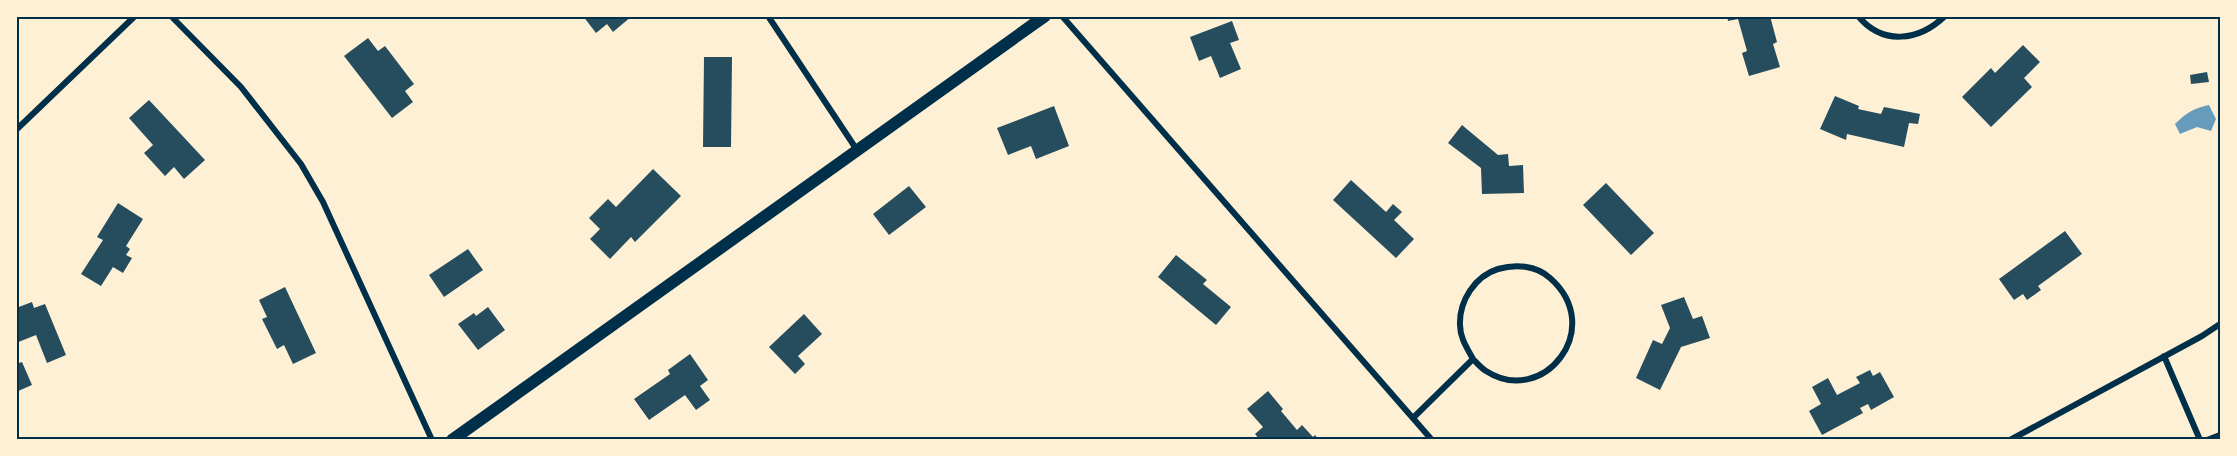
<svg xmlns="http://www.w3.org/2000/svg" width="2237" height="456" font-family="'Noto Sans',sans-serif">
  <style>
    .water { fill: #669bbc }
    .building { fill: #264d5e }
    .lines { fill: none; stroke-linecap: round; stroke-linejoin: round }
    .minor { stroke: #003049; stroke-width: 6 }
    .secondary { stroke: #003049; stroke-width: 12 }
    .neatline { fill: none; stroke: #003049; stroke-width: 2 }
  </style>
  <rect width="100%" height="100%" fill="#fdf0d5"/>
  <path class="water" d="M2209,105L2216,119L2211,131L2197,127L2180,134L2175,124C2186,113 2194,108 2209,105Z"/>
  <path class="building" d="M583,16H632L613,32L607,24L596,33Z
    M1727,16H1770L1777,42L1773,44L1780,67L1749,76L1742,53L1747,51L1738,19L1728,21Z
    M1232,21L1239,40L1230,43L1241,69L1220,78L1211,56L1199,61L1190,37Z
    M368,38L378,51L385,46L414,84L405,91L413,102L392,118L344,56Z
    M2023,45L2040,62L2024,78L2032,87L1991,127L1962,97L1991,68L1995,73Z
    M704,57H732L731,147H703Z
    M2207,72L2209,82L2191,84L2190,75Z
    M1835,96L1859,106L1858,109L1881,114L1884,107L1920,114L1918,124L1909,123L1904,147L1847,134L1846,140L1820,129Z
    M149,100L205,160L184,179L174,167L165,176L144,153L153,145L129,118Z
    M1054,106L1069,146L1036,159L1031,146L1008,155L997,128Z
    M1462,125L1498,155L1508,154L1509,166L1523,165L1524,193L1482,194L1481,168L1448,143Z
    M653,169L681,196L635,242L631,237L610,259L590,239L600,229L589,218L608,199L616,207Z
    M1351,180L1386,212L1393,204L1402,212L1394,220L1414,239L1396,258L1333,200Z
    M1606,183L1654,233L1631,255L1583,205Z
    M909,186L926,207L889,235L873,214Z
    M118,203L143,219L126,246L130,249L126,255L132,258L123,273L113,267L101,286L81,274L103,240L97,237Z
    M2065,231L2082,254L2038,286L2041,290L2027,300L2023,294L2014,300L1999,279Z
    M468,249L483,270L444,297L429,275Z
    M1176,255L1207,280L1203,284L1231,307L1216,325L1158,277Z
    M285,287L316,353L293,364L284,345L277,349L262,319L267,317L259,300Z
    M1684,297L1693,319L1702,316L1710,338L1681,347L1660,390L1636,378L1653,340L1662,344L1670,328L1661,305Z
    M32,302L34,308L45,304L66,355L47,363L36,335L16,343V308Z
    M488,307L505,330L478,350L458,324L474,313L476,316Z
    M804,314L822,334L798,356L805,364L795,374L769,347Z
    M690,354L708,380L700,386L710,400L696,410L685,395L649,420L634,399L670,374L668,370Z
    M17,357L19,363L22,362L32,385L16,392Z
    M1870,370L1873,376L1880,372L1894,397L1871,410L1868,404L1860,408L1863,413L1822,435L1809,411L1821,404L1812,387L1828,378L1837,395L1860,383L1856,377Z
    M1268,391L1283,409L1281,411L1297,430L1302,425L1313,437L1315,435L1319,440H1260L1255,434L1263,427L1247,409Z"/>
  <g class="lines">
    <path class="minor" d="M171,16L241,87L301,164L323,202L432,440
      M768,16L857,150
      M1062,16L1432,440
      M1858,16C1883,46 1919,41 1945,16
      M16,130L135,16
      M2164,356L2200,440
      M1413,418L1473,359C1477,363 1481,368 1486,371C1543,408 1607,328 1550,278C1536,265 1515,264 1498,269C1475,276 1459,301 1460,325C1460,338 1467,348 1473,359
      M2010,440L2202,336L2220,324
      M2207,440L2220,435"/>
    <path class="secondary" d="M452,440L1045,16"/>
  </g>
  <rect width="2237" height="456" fill="none" stroke="#fdf0d5" stroke-width="36"/>
  <rect x="18" y="18" width="2201" height="420" class="neatline"/>
</svg>
